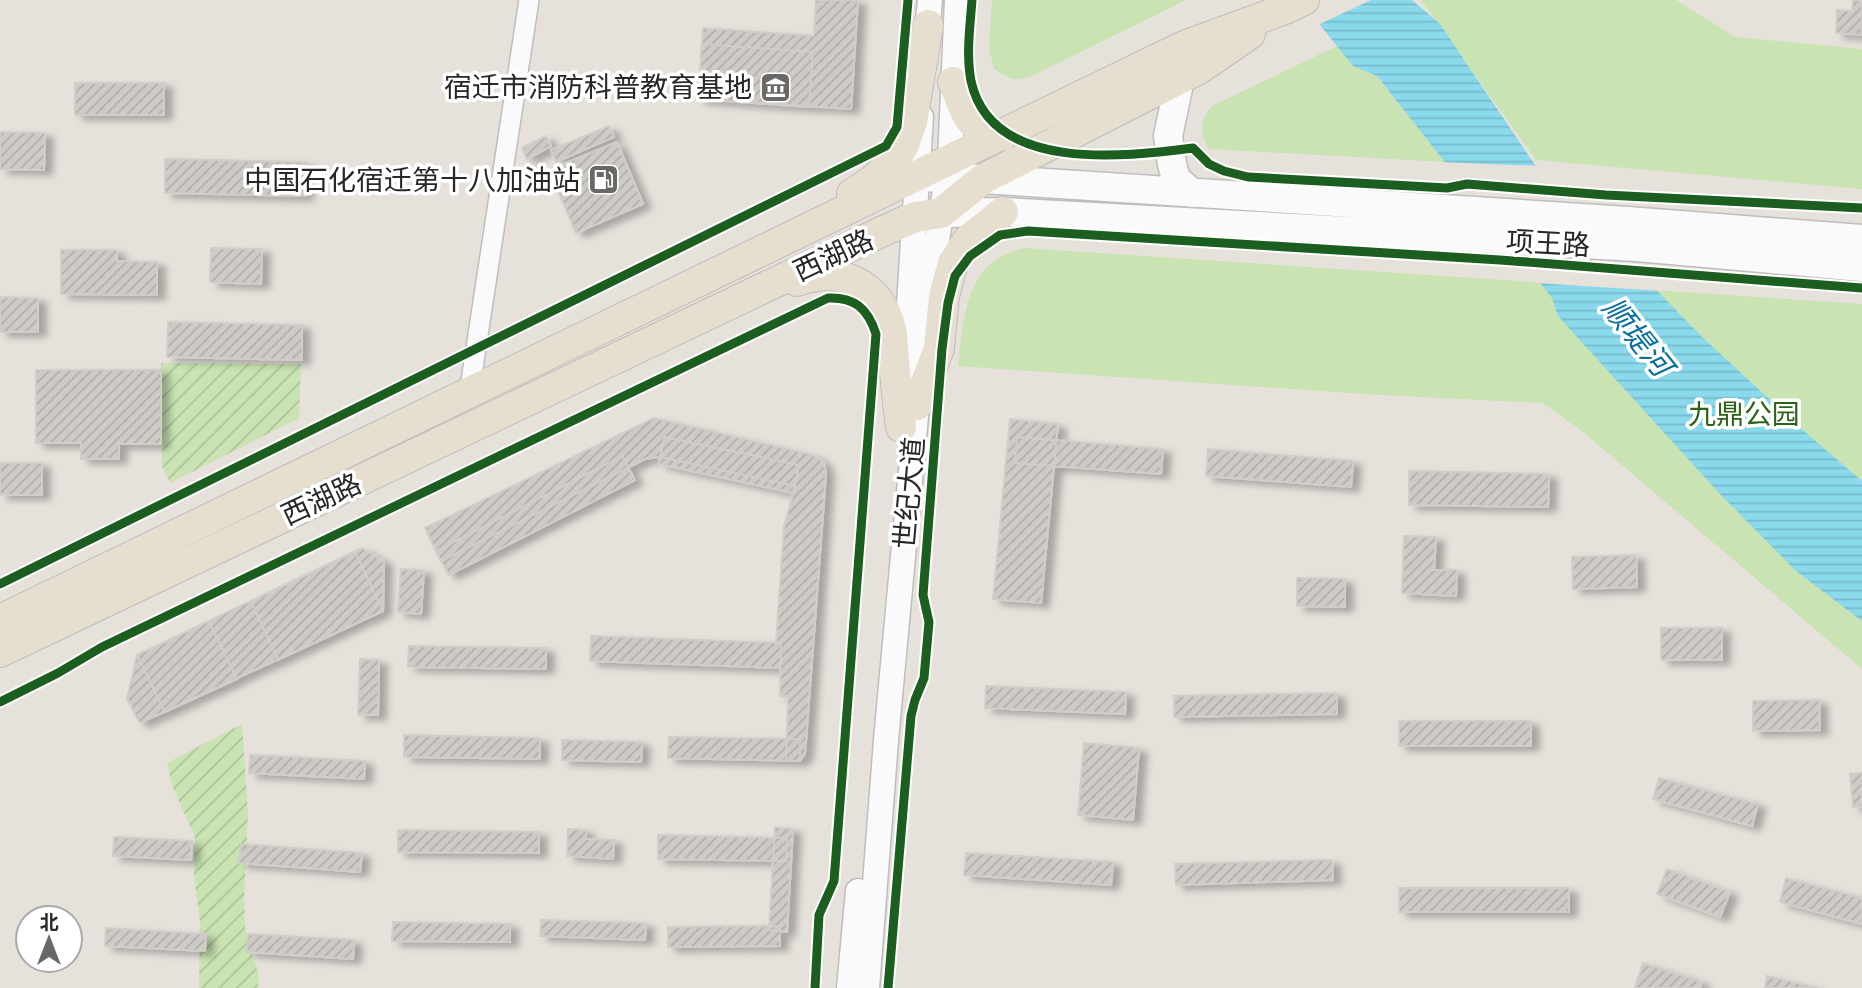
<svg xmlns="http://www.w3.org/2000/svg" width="1862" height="988" font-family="'Alegreya Sans','Noto Sans SC',sans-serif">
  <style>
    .park { fill: #c9e3b2 }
    .garden { fill: url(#garden-furrows) }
    .water { fill: url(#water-rules) }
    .pier { fill: #e6e1db }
    .building { fill: url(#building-hatch); stroke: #d1cdc8; stroke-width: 2; filter: url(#shadow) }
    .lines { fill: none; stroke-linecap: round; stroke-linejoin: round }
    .minor-casing { stroke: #bfbdbd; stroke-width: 22 }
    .tertiary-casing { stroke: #bfbdbd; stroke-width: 27 }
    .secondary-casing { stroke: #bfbdbd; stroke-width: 31 }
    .primary-casing { stroke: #bfbdbb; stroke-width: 32 }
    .minor { stroke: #fbfafa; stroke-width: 19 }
    .tertiary { stroke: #fbfafa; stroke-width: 24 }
    .secondary { stroke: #fbfafa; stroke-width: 28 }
    .primary { stroke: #e6dfd0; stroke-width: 30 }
    .cycleway-casing { stroke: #fff; stroke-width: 13 }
    .cycleway { stroke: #1b5e20; stroke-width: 9 }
    .labels { text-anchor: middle; stroke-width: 7; stroke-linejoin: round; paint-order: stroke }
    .poi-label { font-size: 28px; fill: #272727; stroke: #fff; text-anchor: end }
    .street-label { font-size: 28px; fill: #272727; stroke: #fff }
    .park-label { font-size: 28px; fill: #2b6416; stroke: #fff }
    .water-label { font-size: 30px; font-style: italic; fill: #08709a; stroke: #fff }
  </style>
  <defs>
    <pattern id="garden-furrows" width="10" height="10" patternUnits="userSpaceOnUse" patternTransform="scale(1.75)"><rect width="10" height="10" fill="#c9e3b2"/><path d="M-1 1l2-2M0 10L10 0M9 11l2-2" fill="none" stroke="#adc399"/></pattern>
    <pattern id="water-rules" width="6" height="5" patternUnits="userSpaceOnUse" patternTransform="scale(1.75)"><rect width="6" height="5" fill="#8ad9ec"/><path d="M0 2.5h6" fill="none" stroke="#77baca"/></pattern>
    <pattern id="building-hatch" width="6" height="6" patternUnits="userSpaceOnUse" patternTransform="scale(1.75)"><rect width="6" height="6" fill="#cecbc7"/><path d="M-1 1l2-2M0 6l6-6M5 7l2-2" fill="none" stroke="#b1aeab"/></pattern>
    <filter id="shadow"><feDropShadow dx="8" dy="4.5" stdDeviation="3.5" flood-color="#0004"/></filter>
  </defs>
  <rect width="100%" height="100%" fill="#e6e1db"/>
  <path class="park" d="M992,0H1186L1032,76C1014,82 1010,79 994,69L989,48Z
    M1421,0H1676L1735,37L1862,49V189L1536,160Z
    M1337,46L1353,66L1377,76L1445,162L1209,149C1200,132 1199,121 1212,106Z
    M1024,248L1862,304V669L1583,432L1543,403L1379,395L958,366C964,317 965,260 1024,248Z"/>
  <path class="garden" d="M161,363L301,364L299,418L170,483L162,466Z
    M242,724L248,813L244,898L245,928L259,977L258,988H199L200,922L194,876L195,837L173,788L167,763Z"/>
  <path class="water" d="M1300,0H1412L1440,24L1535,165L1702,337L1805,432L1862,481V621L1796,571L1718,492L1558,316L1552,298L1377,76L1353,66Z"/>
  <path class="pier" d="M1296,0H1371L1316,26Z
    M1440,162L1541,166L1662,291L1535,283Z"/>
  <path class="building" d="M816,0H858L851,109L698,99L703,28L814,36Z
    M1853,0H1862V35L1836,33L1837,10L1852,11Z
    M702,44L813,52L809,107L698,99Z
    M75,83H164V115H75Z
    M609,126L614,137L556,162L551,150Z
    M0,132L45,133L44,170L0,169Z
    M546,136L551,146L527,159L522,148Z
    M617,142L643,204L576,233L549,170Z
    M165,159L306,162L305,196L165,193Z
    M211,248L262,249L261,284L210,282Z
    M61,250H117V261L157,262V295L61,294Z
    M0,297L38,298V332H0Z
    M168,322L302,325V360L167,357Z
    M36,370H161V444H119V459H81V443H36Z
    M654,418L813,455L824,463L826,474L805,754L800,761H786L788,696H780L781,643H776L784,527L795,486L660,457L645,459L441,561L425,528Z
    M1010,419L1058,424L1041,603L993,599Z
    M664,437L799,465L793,493L659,464Z
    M1017,437L1163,449L1161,474L1015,463Z
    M1208,449L1353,461L1351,487L1206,476Z
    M622,456L635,480L449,575L436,551Z
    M0,463H42V495H0Z
    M1409,471L1549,474L1548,507L1409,505Z
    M1404,536L1436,537L1434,570H1457L1456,596L1402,593Z
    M362,548L384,561L383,611L140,723L127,699L137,655Z
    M355,552L383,611L278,660L251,601Z
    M1636,555L1637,587L1573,589L1572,557Z
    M401,569L424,570L421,614L398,612Z
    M1297,578L1345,579V607L1297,606Z
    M209,621L237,679L165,712L137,655Z
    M1661,628H1722V660H1661Z
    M591,636L781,643L780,668L590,661Z
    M409,646L546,648V669L408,667Z
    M360,659L379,660L378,715H358Z
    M986,686L1126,692L1125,714L985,708Z
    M1337,693V714L1174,717V696Z
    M1819,700L1820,730L1753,731V701Z
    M1399,721H1531V746H1399Z
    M404,735L540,738V759L404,757Z
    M669,737L800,739V761L668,758Z
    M562,740L642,742L641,762L562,760Z
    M1084,743L1139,748L1133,820L1078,815Z
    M250,755L365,761L364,779L249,773Z
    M1862,773V807H1853L1850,774Z
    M1659,778L1758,804L1752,826L1653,799Z
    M775,827L793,829L787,932L769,930Z
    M568,829L586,830V839L614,840L613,859L567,856Z
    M398,830L539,832V853L398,852Z
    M658,835L787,838L786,861L658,859Z
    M114,837L192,841L191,860L113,856Z
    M241,844L362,853L360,872L239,863Z
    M966,853L1113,862L1111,885L964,875Z
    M1332,860L1333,880L1176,885L1175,864Z
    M1667,869L1730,892L1720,917L1657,894Z
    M1786,878L1862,898V924L1780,902Z
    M1399,888H1569V912H1399Z
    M541,920L646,923L645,940L540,936Z
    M393,922L510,924V942L392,941Z
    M780,926V946L668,947V927Z
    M106,928L206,934L205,951L105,946Z
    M248,934L354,940L353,959L247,952Z
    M1643,963L1702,982L1700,988H1635Z
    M1767,976L1818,988H1765Z"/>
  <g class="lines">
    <defs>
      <path id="minor" d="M469,394L529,0"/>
      <path id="tertiary" d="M926,42L930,0
        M905,367L921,117
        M849,988L858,891
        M867,988L886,740L917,405L936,246L950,161L957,0"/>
      <path id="secondary" d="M1180,79L1168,136L1172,164L1176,179L1192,193
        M916,177L983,179L1628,221L1862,239
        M941,213L1003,212L1637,247L1862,267"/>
      <path id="primary" d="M953,82C960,96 965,120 979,128C986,132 995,134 1002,136
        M852,194L873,180L892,163L903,147L912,122L928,25
        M797,281C840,265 880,284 891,329C893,339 893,351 894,361C896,383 898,405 901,427
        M917,405L939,349L944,296L953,263L967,241L1003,212
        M0,620L1184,46L1285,9L1304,0
        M0,652L881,232L915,217L941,213L983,179L1199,69L1250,34"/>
    </defs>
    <use href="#minor" class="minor-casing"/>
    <use href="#tertiary" class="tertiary-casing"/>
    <use href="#secondary" class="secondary-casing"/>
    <use href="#primary" class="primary-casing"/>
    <use href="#minor" class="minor"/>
    <use href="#tertiary" class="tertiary"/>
    <use href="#secondary" class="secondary"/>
    <use href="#primary" class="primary"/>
    <defs>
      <path id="cycleway" d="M972,0C970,27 966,54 971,81C991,173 1124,157 1193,148L1209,164L1224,171L1248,177L1447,188L1467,184L1606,195L1862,208
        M0,584L886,146L897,127L908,0
        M0,702L58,673L102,647L828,298C855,297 868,309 876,334L834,881L819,915L815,988
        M888,988L911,716L915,700L924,678L929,622L923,595L942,349L948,303L955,276L970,256L1000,235L1028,231L1500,260L1862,288"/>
    </defs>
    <use href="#cycleway" class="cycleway-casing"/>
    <use href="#cycleway" class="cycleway"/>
  </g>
  <defs>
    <symbol id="museum-square" viewBox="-11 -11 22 22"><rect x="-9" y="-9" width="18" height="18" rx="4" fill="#6a6866" stroke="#fff"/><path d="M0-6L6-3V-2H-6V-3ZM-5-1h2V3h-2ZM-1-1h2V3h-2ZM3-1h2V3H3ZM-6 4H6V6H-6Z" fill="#fff"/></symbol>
    <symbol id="fuel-square" viewBox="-11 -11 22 22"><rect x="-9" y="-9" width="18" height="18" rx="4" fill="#6a6866" stroke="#fff"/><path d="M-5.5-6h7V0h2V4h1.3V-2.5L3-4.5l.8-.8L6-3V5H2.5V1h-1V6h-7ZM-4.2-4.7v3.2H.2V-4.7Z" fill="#fff"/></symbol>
  </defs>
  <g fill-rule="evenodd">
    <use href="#museum-square" x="758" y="70" width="35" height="35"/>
    <use href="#fuel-square" x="586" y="162" width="35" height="35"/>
  </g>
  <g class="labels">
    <g class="poi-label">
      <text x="752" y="97">宿迁市消防科普教育基地</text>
      <text x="580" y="190">中国石化宿迁第十八加油站</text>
    </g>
    <g class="street-label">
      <text transform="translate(1548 243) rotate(3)" y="10">项王路</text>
      <text transform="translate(833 255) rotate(-25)" y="10">西湖路</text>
      <text transform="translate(909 493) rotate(-85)" y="10">世纪大道</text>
      <text transform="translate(321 499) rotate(-25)" y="10">西湖路</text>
    </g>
    <g class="park-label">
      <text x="1744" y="424">九鼎公园</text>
    </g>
    <g class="water-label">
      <text transform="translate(1637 337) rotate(51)" y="10">顺堤河</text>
    </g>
  </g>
  <g transform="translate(49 939)"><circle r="33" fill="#ffffff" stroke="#a9a9a9" stroke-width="2"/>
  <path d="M0-5L12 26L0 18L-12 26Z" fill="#6a6866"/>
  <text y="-10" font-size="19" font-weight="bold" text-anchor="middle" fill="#272727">北</text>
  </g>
</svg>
